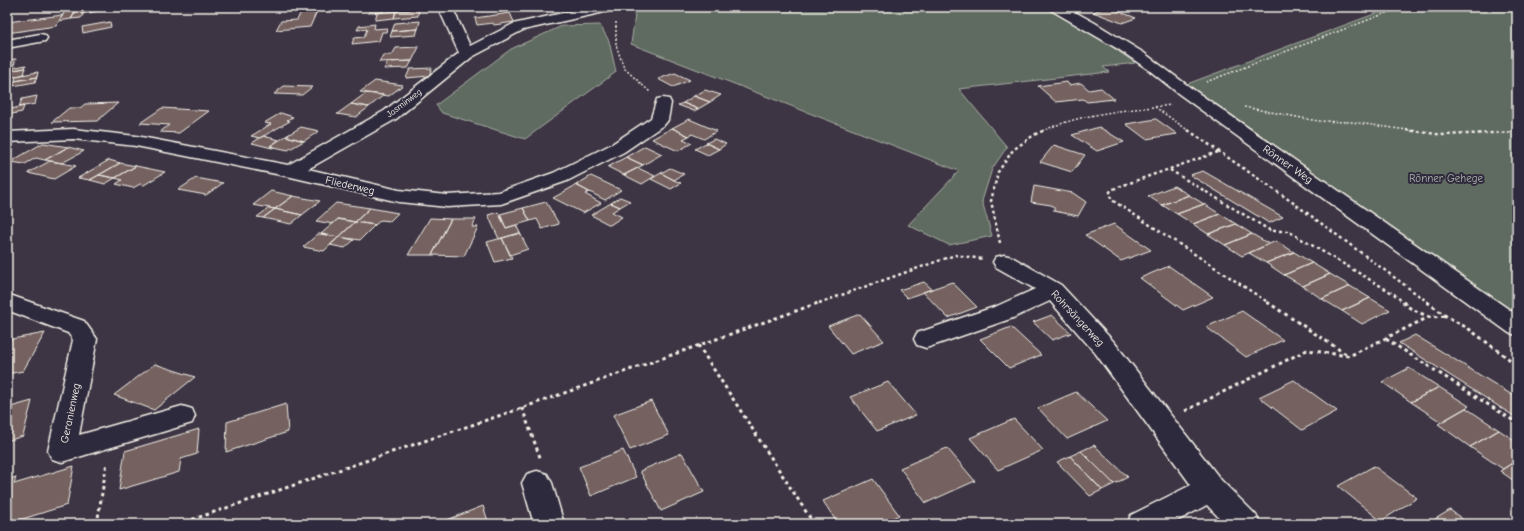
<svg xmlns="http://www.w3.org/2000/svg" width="1524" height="531" font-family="'Comic Neue',sans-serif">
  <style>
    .green { fill: #5e6b60; stroke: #a9aea4 }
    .building { fill: #756261; stroke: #f4f1e8 }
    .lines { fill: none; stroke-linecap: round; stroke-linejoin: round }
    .minor-casing { stroke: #f4f1e8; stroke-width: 3 }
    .path-far2 { stroke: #f4f1e8; stroke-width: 1.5; stroke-dasharray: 2 2; stroke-linecap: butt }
    .path-far1 { stroke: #f4f1e8; stroke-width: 2.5; stroke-dasharray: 3 3; stroke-linecap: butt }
    .path { stroke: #f4f1e8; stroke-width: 3; stroke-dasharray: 3.5 3.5; stroke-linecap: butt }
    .minor { fill: #2f2a3d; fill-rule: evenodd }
    .labels { text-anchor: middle; stroke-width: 4; stroke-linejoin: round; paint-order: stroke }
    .far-street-label { font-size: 9px; fill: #f4f1e8; stroke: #2f2a3d }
    .street-label { font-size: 11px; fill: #f4f1e8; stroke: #2f2a3d }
    .park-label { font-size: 11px; fill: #b0b5ab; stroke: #2f2a3d }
  </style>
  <rect width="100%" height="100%" fill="#3d3544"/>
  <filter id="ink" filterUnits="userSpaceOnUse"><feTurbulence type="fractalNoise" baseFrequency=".025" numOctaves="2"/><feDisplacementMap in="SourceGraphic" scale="8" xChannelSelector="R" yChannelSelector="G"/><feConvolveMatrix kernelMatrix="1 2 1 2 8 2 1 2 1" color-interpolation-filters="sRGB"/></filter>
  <g filter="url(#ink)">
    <path class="green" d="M624,7H1044L1097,36L1135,63L1103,67L1109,72L959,89L1007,147L992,169L982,201L992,236L949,245L908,225L959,171L631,44L635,15Z
      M1393,7H1517V314L1187,84Z
      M600,25L609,41L616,72L525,139L442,113L436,105L511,49L562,26Z"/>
    <path class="building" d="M79,7L71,19L59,21L67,8Z
      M84,7H112L111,9L81,14Z
      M396,7H420L419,9L396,11Z
      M1108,7L1136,18L1122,23L1093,12Z
      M384,8L383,12L368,13L370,10Z
      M419,9L418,16L394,18L396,11Z
      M76,11H82L81,14L84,13L81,18L71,19Z
      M317,11L310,27L276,30L281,21L297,20L301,12Z
      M396,11L394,18L375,20L377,13Z
      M510,13L514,22L494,25L493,23L477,25L475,18Z
      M63,15L56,26L7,33V22Z
      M420,21L418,29L392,31L395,23Z
      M110,22L111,27L83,33L82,27Z
      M375,24L374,29L387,28L386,32H382L379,41L352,44L354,38L364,37L367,29L357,30L359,26Z
      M418,29L416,35L390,37L392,31Z
      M419,47L412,61L379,62L383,55H392L396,48Z
      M16,59L14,65L7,66V60Z
      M412,61L408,68L384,69L388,62Z
      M26,65L25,68L7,71V69Z
      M26,68L24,74L7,79V71Z
      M432,68L429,76L406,78L410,69Z
      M38,72L37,77L15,81L16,76Z
      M675,73L690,80L673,87L658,79Z
      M37,77L35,82L13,86L15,81Z
      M375,81L403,85L389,96L360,92Z
      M1067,82L1069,85L1081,83L1089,90L1101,88L1114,99L1087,102L1083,99L1056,102L1038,86Z
      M284,86L312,87L302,95L274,94Z
      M705,90L721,95L710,102L694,96Z
      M366,93L384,95L369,107L351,104Z
      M37,96L35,104L19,107L22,99Z
      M694,96L710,102L698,109L683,103Z
      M118,103L97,121L52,122L69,108H80L85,104Z
      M683,103L698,109L694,111L678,105Z
      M351,104L369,107L356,117L337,114Z
      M24,106L22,112L7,115V110Z
      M162,108L209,111L179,133L160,132L169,125L140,123Z
      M281,113L293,117L287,120L290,121L260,138L251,136L271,124L264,123Z
      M689,119L717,131L704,139L692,134L689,136L672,128Z
      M1156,119L1177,134L1146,139L1126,124Z
      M301,127L319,131L304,141L286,136Z
      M1099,127L1124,142L1097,151L1072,135Z
      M672,128L689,136L683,139L692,143L678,151L652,139Z
      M263,136L279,140L270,146L274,147L272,148L252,143Z
      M286,136L304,141L288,150L270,146Z
      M714,139L726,144L719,149L706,143Z
      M43,143L68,147L45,160L36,158L25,164L10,162Z
      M706,143L719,149L708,155L695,149Z
      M1054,145L1085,155L1072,172L1040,162Z
      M645,146L662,154L643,165L626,157Z
      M68,147L84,151L62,163L45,160Z
      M626,157L643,165L624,175L608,167Z
      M109,160L120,163L90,180L78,178Z
      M50,161L62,163L76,166L54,179L28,173Z
      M120,163L136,166L115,178L99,175Z
      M136,166L165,172L144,185L140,184L133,188L116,184L122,180L115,178Z
      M638,168L655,176L642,184L624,175Z
      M670,168L684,174L674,180L661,173Z
      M1203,171L1283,217L1269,223L1190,175Z
      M661,173L674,180L681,183L671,189L651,179Z
      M99,175L115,178L105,184L90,180Z
      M591,176L621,190L605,200L576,185Z
      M196,178L223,183L206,195L178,190Z
      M576,185L589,192L585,194L601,203L583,213L553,198Z
      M1034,186L1073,193L1086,202L1078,216L1054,211V207L1051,205L1031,202Z
      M1174,186L1189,195L1162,205L1148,196Z
      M271,191L293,196L275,209L253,205Z
      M1189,195L1204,204L1177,214L1162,205Z
      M293,196L320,201L302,215L275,209Z
      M620,197L630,201L620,207L611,203Z
      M546,202L559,224L542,229L537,219L530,221L523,208Z
      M336,203L370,208L355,222L338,219L333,224L316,221Z
      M611,203L620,207L612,212L622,217L610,225L591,215Z
      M1204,204L1220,214L1193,224L1177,214Z
      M269,208L275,209L263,218L257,217Z
      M370,208L398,213L390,221L381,220L375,225L355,222Z
      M523,208L530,221L506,228L500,214Z
      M275,209L302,215L291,224L263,218Z
      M498,212L506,228L516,225L520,233L499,239L488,215Z
      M1220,214L1236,224L1208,234L1193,224Z
      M430,218L451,219L432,255H408Z
      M338,219L355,222L339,237L321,234Z
      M451,219H476L472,227H478L464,256L432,255Z
      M355,222L375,225L360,240L339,237Z
      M1114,224L1151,250L1121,261L1085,235Z
      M1236,224L1252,234L1225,245L1208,234Z
      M520,233L528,249L510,255L502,238Z
      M318,234H321L339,237L324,251L303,247Z
      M1252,234L1269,244L1242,256L1225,245Z
      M339,237L354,240L345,248L330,245Z
      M502,238L512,258L495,262L487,242Z
      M1276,241L1294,252L1266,263L1249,253Z
      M1294,252L1312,263L1284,275L1266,263Z
      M1312,263L1330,274L1303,286L1284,275Z
      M1169,266L1213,297L1183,310L1140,278Z
      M1330,274L1350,286L1322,299L1303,286Z
      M924,282L932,289L907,298L899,290Z
      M952,282L977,307L948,318L923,292Z
      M1350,286L1370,298L1342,311L1322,299Z
      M1370,298L1390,310L1362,324L1342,311Z
      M1242,311L1283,340L1246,357L1206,327Z
      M860,314L884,341L851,354L828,326Z
      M1052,315L1071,333L1052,340L1033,322Z
      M1011,327L1041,355L1009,368L980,339Z
      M45,333L23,371L7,374V340Z
      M1415,335L1517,398V418L1399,343Z
      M155,364L195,377L154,410L114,395Z
      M1409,368L1439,387L1411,402L1382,382Z
      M1294,380L1337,411L1302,430L1259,397Z
      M888,382L916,415L877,431L850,397Z
      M1439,387L1469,406L1441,422L1411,402Z
      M1076,392L1107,421L1067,439L1038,408Z
      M32,401L23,436L7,441V408Z
      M651,401L669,435L630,450L613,415Z
      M286,404L288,432L226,452L227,422Z
      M1466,408L1499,430L1470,447L1438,424Z
      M1014,419L1043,450L998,470L970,438Z
      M199,429L197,454L181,459L179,472L119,490L125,451Z
      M1499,430L1517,442V460L1503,469L1470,447Z
      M1094,445L1128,477L1114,484L1081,451Z
      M947,448L975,481L926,503L900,468Z
      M623,450L636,477L591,496L579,467Z
      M1081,451L1114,484L1102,490L1070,456Z
      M682,453L704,492L661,511L640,471Z
      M1070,456L1102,490L1090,496L1057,462Z
      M1517,460V483L1500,471Z
      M74,466L67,505L7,524L8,496L7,497V480L16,477L14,484Z
      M1374,466L1417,498L1381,521L1338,486Z
      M873,479L899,515L880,524H838L823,501Z
      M483,506L489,524H437Z
      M1450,510L1469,524H1427Z"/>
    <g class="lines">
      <defs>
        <path id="minor" d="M438,7H452L470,46L513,24L590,7H616L614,10L523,30L472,57L396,119L308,169L399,190L447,195L499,192L553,173L612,144L651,118L657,99L663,98L669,99L671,103L668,120L665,124L624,152L567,181L501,204L447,207L399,202L291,177L136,146L73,139L7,142V132L73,129L136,136L288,165L384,111L459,53Z
          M1049,7H1066L1095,23L1144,53L1191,88L1517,315V335L1509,333L1179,94L1149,70L1118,49L1051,10Z
          M40,34L45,35L47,38L45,41L7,48V40Z
          M1004,255L1012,257L1061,285L1114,342L1221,480L1256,515L1260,524H1225L1207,505L1171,524H1127L1131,515L1191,485L1096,354L1050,301L1013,318L935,345L926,348L917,345L914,339L917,333L997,306L1035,289L996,267L993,262L996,257Z
          M7,294L84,321L97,339L79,435L182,406L192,409L195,416L192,423L62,462L52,459L48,451L73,340L68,333L7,310Z
          M537,471L547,474L552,483L564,524H534L522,483L527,474Z"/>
      </defs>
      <use href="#minor" class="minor-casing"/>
      <path class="path-far2" d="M616,22V45L624,68L650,92
        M1206,82L1402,7
        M1155,107L1189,131
        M1244,107L1318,121L1351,122L1414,131
        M1042,131C1083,113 1127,110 1171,105"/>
      <path class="path-far1" d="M1188,130L1295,204L1429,303
        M1406,130L1444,135L1517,132
        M1218,152L1118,187L1111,190L1109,194L1112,200L1269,303
        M1170,170L1271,231H1288L1394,294L1404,303
        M1000,243L991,201L998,172L1013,150L1034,135L1045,130
        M819,303L955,255L983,259"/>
      <path class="path" d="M1267,302L1349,356
        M1403,302L1410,308L1429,317
        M1427,302L1446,316L1469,329L1517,365
        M1386,339L1517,423
        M698,345L814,524
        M522,408L541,460
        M1185,411L1307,350L1349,356L1429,317L1445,316
        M97,524L107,462
        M179,524L522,408L821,302"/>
      <use href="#minor" class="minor"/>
    </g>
  </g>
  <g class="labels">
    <g class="far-street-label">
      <text transform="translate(404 103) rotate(-37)" y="3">Jasminweg</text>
    </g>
    <g class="street-label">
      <text transform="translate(1288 164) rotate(35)" y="4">Rönner Weg</text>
      <text transform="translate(350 185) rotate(13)" y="4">Fliederweg</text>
      <text transform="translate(1078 318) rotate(47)" y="4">Rohrsängerweg</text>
      <text transform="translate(70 413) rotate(-78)" y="4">Geranienweg</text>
    </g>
    <g class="park-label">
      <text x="1446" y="182">Rönner Gehege</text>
    </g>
  </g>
  <rect width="1524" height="531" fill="none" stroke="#2f2a3d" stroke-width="24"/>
  <rect x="12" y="12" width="1500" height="507" fill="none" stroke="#f4f1e8" stroke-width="1.5" filter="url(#ink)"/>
</svg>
